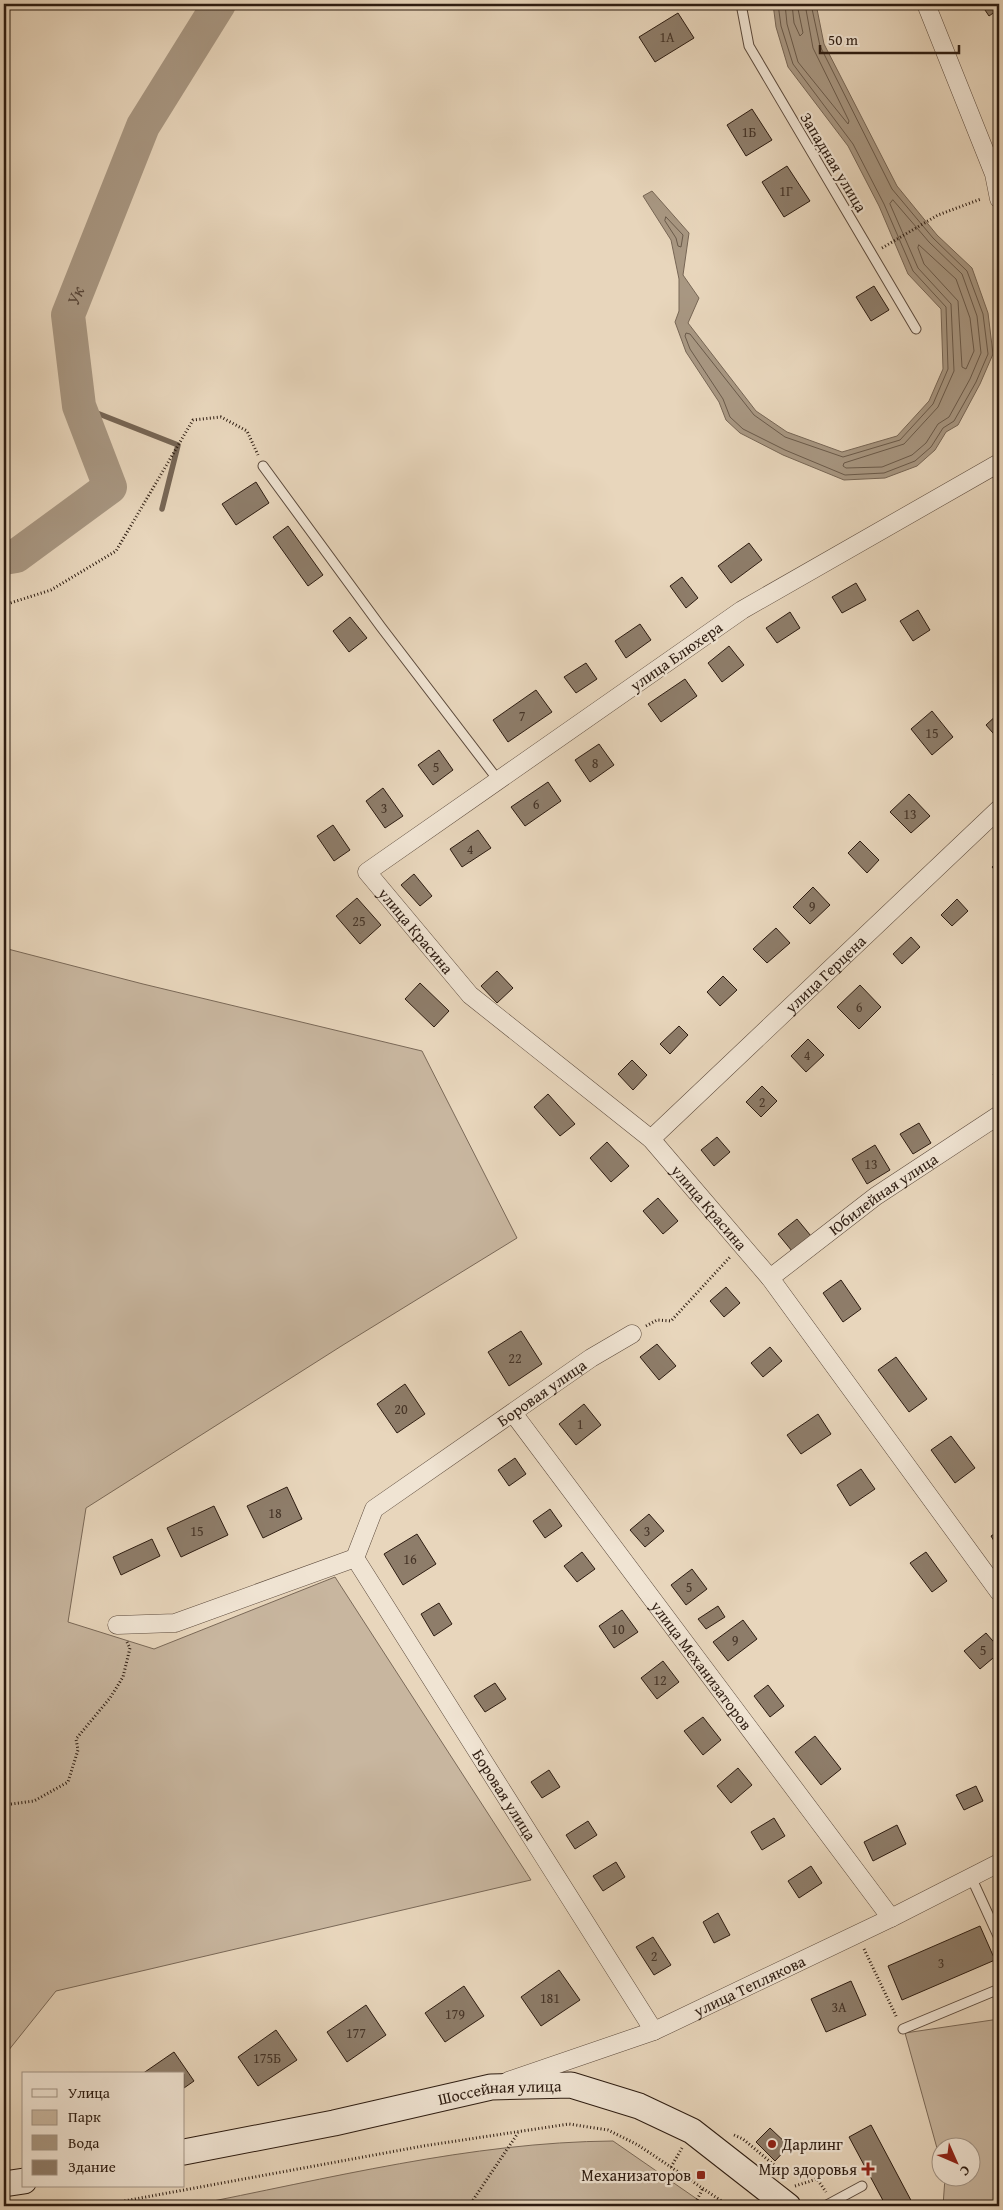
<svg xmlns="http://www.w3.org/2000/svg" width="1003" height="2210" font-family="'Gentium Book Plus',serif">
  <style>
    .green { fill: #c8b69f; stroke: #7a6958 }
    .water { fill: #a89782; stroke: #765 }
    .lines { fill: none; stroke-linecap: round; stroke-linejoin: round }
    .shore { stroke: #6a5a4a; stroke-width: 1 }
    .stream { stroke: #765; stroke-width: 5.5 }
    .river { stroke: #a89782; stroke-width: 34 }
    .building { fill: #8e7d6a; stroke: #2d1c11 }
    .lane-casing { stroke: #5c4a3c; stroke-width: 11 }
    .street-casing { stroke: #5c4a3c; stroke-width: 19 }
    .secondary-casing { stroke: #2d1c11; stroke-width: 27 }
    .path { stroke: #2d1c11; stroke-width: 3; stroke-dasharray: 1 2.5; stroke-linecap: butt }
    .lane { stroke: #f0e4d3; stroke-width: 9 }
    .street { stroke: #f0e4d3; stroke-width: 18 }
    .secondary { stroke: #f0e4d3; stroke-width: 25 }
    .poi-dot { fill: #8f2418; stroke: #f0e4d3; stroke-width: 2 }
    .labels { text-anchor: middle; stroke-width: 4.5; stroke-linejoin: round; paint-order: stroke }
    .number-label { font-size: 14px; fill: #453427 }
    .street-label { font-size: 16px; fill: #2d1c11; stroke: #f0e4d3 }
    .poi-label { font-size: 16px; fill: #2d1c11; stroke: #f0e4d3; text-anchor: end }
    .water-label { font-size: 18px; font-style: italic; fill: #584739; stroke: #f0e4d3 }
  </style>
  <rect width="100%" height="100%" fill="#e8d6bc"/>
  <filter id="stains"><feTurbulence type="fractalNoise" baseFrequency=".004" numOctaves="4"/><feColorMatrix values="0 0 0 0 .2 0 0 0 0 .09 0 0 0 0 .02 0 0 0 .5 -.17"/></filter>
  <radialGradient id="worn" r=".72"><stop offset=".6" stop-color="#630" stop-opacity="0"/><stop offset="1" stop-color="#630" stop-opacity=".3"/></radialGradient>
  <path class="green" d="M4,948L143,984L422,1051L517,1238L343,1345L86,1508L68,1622L154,1649L335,1577L531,1880L56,1991L4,2056Z
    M999,2019V2206H943L945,2178H970V2148H940V2159L905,2033Z
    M613,2141L707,2206H188C327,2179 471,2142 613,2141Z"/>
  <path class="water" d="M773,4H816L824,44L897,186L937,235L972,268L988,313L993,354L980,384L958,425L946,432L935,450L917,466L885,478L844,480L783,455L740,433L726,420L719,402L686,352L675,322L679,311V279L671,240L643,196L652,191L689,233L683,275L699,298L688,323L756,411L787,432L842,452L897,436L929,401L943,369L941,309L908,274L879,206L848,146L788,67L776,27Z"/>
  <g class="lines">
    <path class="shore" d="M778,4L781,26L793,64L853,144L884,204L913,271L946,307L948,369L933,404L900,440L843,457L785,437L754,415L690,334L686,333L685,336L690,349L723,399L730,417L743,429L785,450L845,475L884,473L915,461L931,447L943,428L954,421L976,382L988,354L983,314L967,271L933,238L892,189L820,46L811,4
      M785,4L787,24L798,62L848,124L849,121L813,48L805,4
      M792,4L794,23L800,36L803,33L797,4
      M893,200L929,242L962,274L977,316L981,353L970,379L949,417L938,424L926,443L912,455L882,467L846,468L843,466L844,463L904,444L938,407L954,371L951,304L918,268L890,204Z
      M666,217L683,235L681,247L678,246L676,238L665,221Z
      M919,245L956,279L970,318L974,351L966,369L962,367L958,301L924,264L918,248Z"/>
    <path class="stream" d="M79,406L178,445L162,509"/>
    <path class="river" id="s1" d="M4,558L16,556L110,487L79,406L68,315L143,126L219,4"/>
  </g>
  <path class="building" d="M981,4H999V9L989,16Z
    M678,13L694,38L655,62L639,37Z
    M752,109L772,140L746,156L727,125Z
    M787,166L810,201L784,217L762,182Z
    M874,286L889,310L871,321L856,297Z
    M256,482L269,503L236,525L222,504Z
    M288,526L323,575L308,586L273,537Z
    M749,543L762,560L731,583L718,566Z
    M682,577L698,598L686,608L670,586Z
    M856,583L866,600L842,613L832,597Z
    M918,610L930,630L913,641L900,621Z
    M790,612L800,628L777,643L766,628Z
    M350,617L367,638L349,652L333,631Z
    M640,624L651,640L626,658L615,641Z
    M729,646L744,665L722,682L708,663Z
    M586,663L597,679L576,693L564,677Z
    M685,679L697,696L661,722L648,704Z
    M536,690L552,712L508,742L493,720Z
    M932,711L953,737L932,755L911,729Z
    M999,713V740L986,725Z
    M599,744L614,765L590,782L575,760Z
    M439,750L453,770L433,785L418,765Z
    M548,782L561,801L525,826L511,807Z
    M383,788L403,816L385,828L366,801Z
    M909,794L930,816L911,833L890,812Z
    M333,825L350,850L334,861L317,836Z
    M478,830L491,848L462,867L450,849Z
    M860,841L879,860L867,873L848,853Z
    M999,860V875L992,867Z
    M414,874L432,896L420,906L401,885Z
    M813,887L830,905L810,924L793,907Z
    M357,898L381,925L360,944L336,916Z
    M957,899L968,911L952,926L941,915Z
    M776,928L790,943L767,963L753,949Z
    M911,937L920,947L902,964L893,954Z
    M497,971L513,988L497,1003L481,986Z
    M723,976L737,990L720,1006L707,992Z
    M420,983L449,1011L434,1027L405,999Z
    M860,985L881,1007L859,1029L837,1007Z
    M679,1026L688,1035L670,1054L660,1044Z
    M808,1039L824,1055L806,1072L791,1056Z
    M632,1060L647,1075L633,1090L618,1074Z
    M999,1070V1084L993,1074Z
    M762,1086L777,1101L761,1117L746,1102Z
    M548,1094L575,1124L560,1136L534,1107Z
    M919,1123L931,1143L913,1154L900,1134Z
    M717,1137L730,1152L714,1166L701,1150Z
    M607,1142L629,1166L611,1182L590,1158Z
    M875,1145L890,1170L867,1184L852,1159Z
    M658,1198L678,1221L663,1234L643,1211Z
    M797,1219L811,1236L792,1251L778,1234Z
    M841,1280L861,1309L843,1322L823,1293Z
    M726,1287L740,1303L724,1317L710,1301Z
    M521,1331L542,1364L509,1386L488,1352Z
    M657,1344L676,1366L659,1380L640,1357Z
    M770,1347L782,1361L763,1377L751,1363Z
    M896,1357L927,1399L909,1412L878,1370Z
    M405,1384L425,1414L397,1433L377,1404Z
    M584,1404L601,1425L576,1445L559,1424Z
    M818,1414L831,1434L801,1454L787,1435Z
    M951,1436L975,1468L955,1483L931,1450Z
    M515,1458L526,1474L509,1486L498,1470Z
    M861,1469L875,1489L850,1506L837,1485Z
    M287,1487L302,1519L263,1538L247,1506Z
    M214,1506L228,1535L181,1557L167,1528Z
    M550,1509L562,1526L545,1538L533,1521Z
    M649,1514L664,1531L645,1547L630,1530Z
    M999,1531V1549L991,1536Z
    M417,1534L436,1564L403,1585L384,1554Z
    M152,1539L160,1556L121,1575L113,1557Z
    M582,1552L595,1569L577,1582L564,1566Z
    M926,1552L947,1581L932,1592L910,1563Z
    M692,1569L707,1589L686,1605L671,1585Z
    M439,1603L452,1624L434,1636L421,1614Z
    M718,1606L725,1617L706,1629L698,1619Z
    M622,1610L638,1632L614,1648L599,1626Z
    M743,1620L757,1639L728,1661L713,1642Z
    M986,1633L999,1648V1653L980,1669L964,1651Z
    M663,1661L679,1682L657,1699L641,1678Z
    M495,1683L506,1699L485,1712L474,1696Z
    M768,1685L784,1706L770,1717L754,1696Z
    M703,1717L721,1740L703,1755L684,1731Z
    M815,1736L841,1769L821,1785L795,1752Z
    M738,1768L752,1785L731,1803L717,1786Z
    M549,1770L560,1787L542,1798L531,1782Z
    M976,1786L983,1801L964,1810L956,1795Z
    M774,1818L785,1836L762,1850L751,1832Z
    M588,1821L597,1835L575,1849L566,1835Z
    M897,1825L906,1844L873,1861L864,1842Z
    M616,1862L625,1877L603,1891L593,1876Z
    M811,1866L822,1883L799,1898L788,1881Z
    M718,1913L730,1935L714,1943L703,1922Z
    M980,1926L995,1960L902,2000L888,1966Z
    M653,1937L671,1965L654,1975L636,1947Z
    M559,1970L580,2000L541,2026L521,1997Z
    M851,1981L866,2015L826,2032L811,1999Z
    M464,1986L484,2016L445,2042L425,2013Z
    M366,2005L386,2035L347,2062L327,2032Z
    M276,2030L297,2060L258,2086L238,2057Z
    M174,2052L194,2081L184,2088V2074H142Z
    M871,2125L914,2206H886L849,2137Z
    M770,2128L789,2146L775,2161L756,2142Z"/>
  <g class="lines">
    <defs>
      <path id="lane" d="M741,4L749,46L916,329
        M263,466L381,627L498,780
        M971,1877L999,1938
        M903,2029L999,1989
        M825,2206L862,2186"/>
      <g id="street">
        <path d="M926,4L994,174L999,199"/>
        <path id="s2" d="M999,463L742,610L367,872L470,995L651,1139L770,1278L999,1592"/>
        <path id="s3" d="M651,1139L999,809"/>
        <path id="s4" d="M770,1278L876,1196L999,1115"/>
        <path id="s5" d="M513,1413L891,1918"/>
        <path id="s6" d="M355,1558L654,2031"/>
        <path id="s7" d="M117,1625L175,1623L355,1558L374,1509L591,1358L632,1334"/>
        <path id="s8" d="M508,2081L654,2031L891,1918L999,1863"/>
      </g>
      <g id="secondary">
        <path id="s9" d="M184,2152L334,2123L491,2087L571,2085L639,2106L692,2131L788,2206"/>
        <path d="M4,2184L24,2181"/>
      </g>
    </defs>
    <use href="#lane" class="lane-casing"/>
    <use href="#street" class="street-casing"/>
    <use href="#secondary" class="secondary-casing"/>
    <path class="path" d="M882,248L938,215L981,199
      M4,605L51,590L116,551L193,420L221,417L247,431L258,455
      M646,1326L657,1320L671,1321L730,1257
      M4,1805L34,1801L68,1782L78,1750L76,1739L110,1698L123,1677L130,1648L127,1642
      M864,1949L897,2018
      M734,2135L743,2139L779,2169
      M671,2167L682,2148
      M795,2186L817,2179L826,2192
      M97,2206L423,2146L569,2124L608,2130L638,2145L729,2206
      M469,2206L518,2133
      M694,2206L703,2188"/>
    <use href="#lane" class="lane"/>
    <use href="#street" class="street"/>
    <use href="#secondary" class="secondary"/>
  </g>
  <g class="poi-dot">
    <circle cx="772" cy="2144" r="5"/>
    <path d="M865.5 2161.5h5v5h5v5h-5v5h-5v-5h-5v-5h5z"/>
    <rect x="696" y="2170" width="10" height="10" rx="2.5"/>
  </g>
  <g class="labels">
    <g class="number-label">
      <text x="667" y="42">1А</text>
      <text x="749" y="137">1Б</text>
      <text x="786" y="196">1Г</text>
      <text x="522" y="721">7</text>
      <text x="932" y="738">15</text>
      <text x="595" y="768">8</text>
      <text x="436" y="772">5</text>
      <text x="536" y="809">6</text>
      <text x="384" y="813">3</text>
      <text x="910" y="819">13</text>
      <text x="470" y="854">4</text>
      <text x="812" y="911">9</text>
      <text x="359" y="926">25</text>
      <text x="859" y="1012">6</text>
      <text x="807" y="1060">4</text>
      <text x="762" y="1107">2</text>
      <text x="871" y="1169">13</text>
      <text x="515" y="1363">22</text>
      <text x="401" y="1414">20</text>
      <text x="580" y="1429">1</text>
      <text x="275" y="1518">18</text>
      <text x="197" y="1536">15</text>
      <text x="647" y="1536">3</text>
      <text x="410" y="1564">16</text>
      <text x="689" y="1592">5</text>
      <text x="618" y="1634">10</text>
      <text x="735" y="1645">9</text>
      <text x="983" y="1655">5</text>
      <text x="660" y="1685">12</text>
      <text x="654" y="1961">2</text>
      <text x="941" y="1968">3</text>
      <text x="550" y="2003">181</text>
      <text x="839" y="2012">3А</text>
      <text x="455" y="2019">179</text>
      <text x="356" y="2038">177</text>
      <text x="267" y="2063">175Б</text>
    </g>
    <g class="street-label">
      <text transform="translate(834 162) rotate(59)" y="6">Западная улица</text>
      <text transform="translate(676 656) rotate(-35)" y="6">улица Блюхера</text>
      <text dy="6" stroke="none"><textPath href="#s2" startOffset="830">улица Красина</textPath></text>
      <text dy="6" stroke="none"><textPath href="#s3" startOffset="240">улица Герцена</textPath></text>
      <text dy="6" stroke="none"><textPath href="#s4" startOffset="141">Юбилейная улица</textPath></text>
      <text dy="6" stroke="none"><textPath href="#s2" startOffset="1235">улица Красина</textPath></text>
      <text dy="6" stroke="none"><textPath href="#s7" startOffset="506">Боровая улица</textPath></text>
      <text dy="6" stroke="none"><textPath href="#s5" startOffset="315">улица Механизаторов</textPath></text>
      <text dy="6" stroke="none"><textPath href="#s6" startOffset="280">Боровая улица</textPath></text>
      <text dy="6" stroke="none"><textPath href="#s8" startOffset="260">улица Теплякова</textPath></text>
      <text dy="6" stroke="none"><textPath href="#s9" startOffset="322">Шоссейная улица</textPath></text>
    </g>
    <g class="poi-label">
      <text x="782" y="2150" text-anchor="start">Дарлинг</text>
      <text x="857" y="2175">Мир здоровья</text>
      <text x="691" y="2181">Механизаторов</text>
    </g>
    <g class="water-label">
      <text dy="6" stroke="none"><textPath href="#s1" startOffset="328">Ук</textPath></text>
    </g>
  </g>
  <rect width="1003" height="2210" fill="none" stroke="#e8d6bc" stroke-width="20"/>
  <rect x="5" y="5" width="993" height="2200" fill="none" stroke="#2d1c11" stroke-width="2.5"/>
  <rect x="10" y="10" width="983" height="2190" fill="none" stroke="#2d1c11"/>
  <rect x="22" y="2072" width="162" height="115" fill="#f0e4d3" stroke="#a29485"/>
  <rect x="32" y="2089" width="25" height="8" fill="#f0e4d3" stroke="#a29485"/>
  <text x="68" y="2098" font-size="15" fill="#2d1c11">Улица</text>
  <rect x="32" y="2110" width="25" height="15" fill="#c8b69f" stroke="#a29485"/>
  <text x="68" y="2122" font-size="15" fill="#2d1c11">Парк</text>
  <rect x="32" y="2135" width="25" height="15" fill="#a89782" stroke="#a29485"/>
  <text x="68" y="2148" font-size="15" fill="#2d1c11">Вода</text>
  <rect x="32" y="2160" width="25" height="15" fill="#8e7d6a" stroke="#a29485"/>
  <text x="68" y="2172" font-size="15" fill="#2d1c11">Здание</text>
  <g transform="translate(956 2162) rotate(135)"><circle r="24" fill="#f0e4d3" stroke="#a29485"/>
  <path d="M0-4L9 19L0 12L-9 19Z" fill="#8f2418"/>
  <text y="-8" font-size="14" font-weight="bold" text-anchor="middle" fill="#2d1c11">С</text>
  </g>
  <path d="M820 45v8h139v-8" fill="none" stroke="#2d1c11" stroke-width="2.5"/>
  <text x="828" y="45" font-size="15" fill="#2d1c11" stroke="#f0e4d3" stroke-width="4" paint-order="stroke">50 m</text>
  <rect width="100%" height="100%" filter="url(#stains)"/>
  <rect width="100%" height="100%" fill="url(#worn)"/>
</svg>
